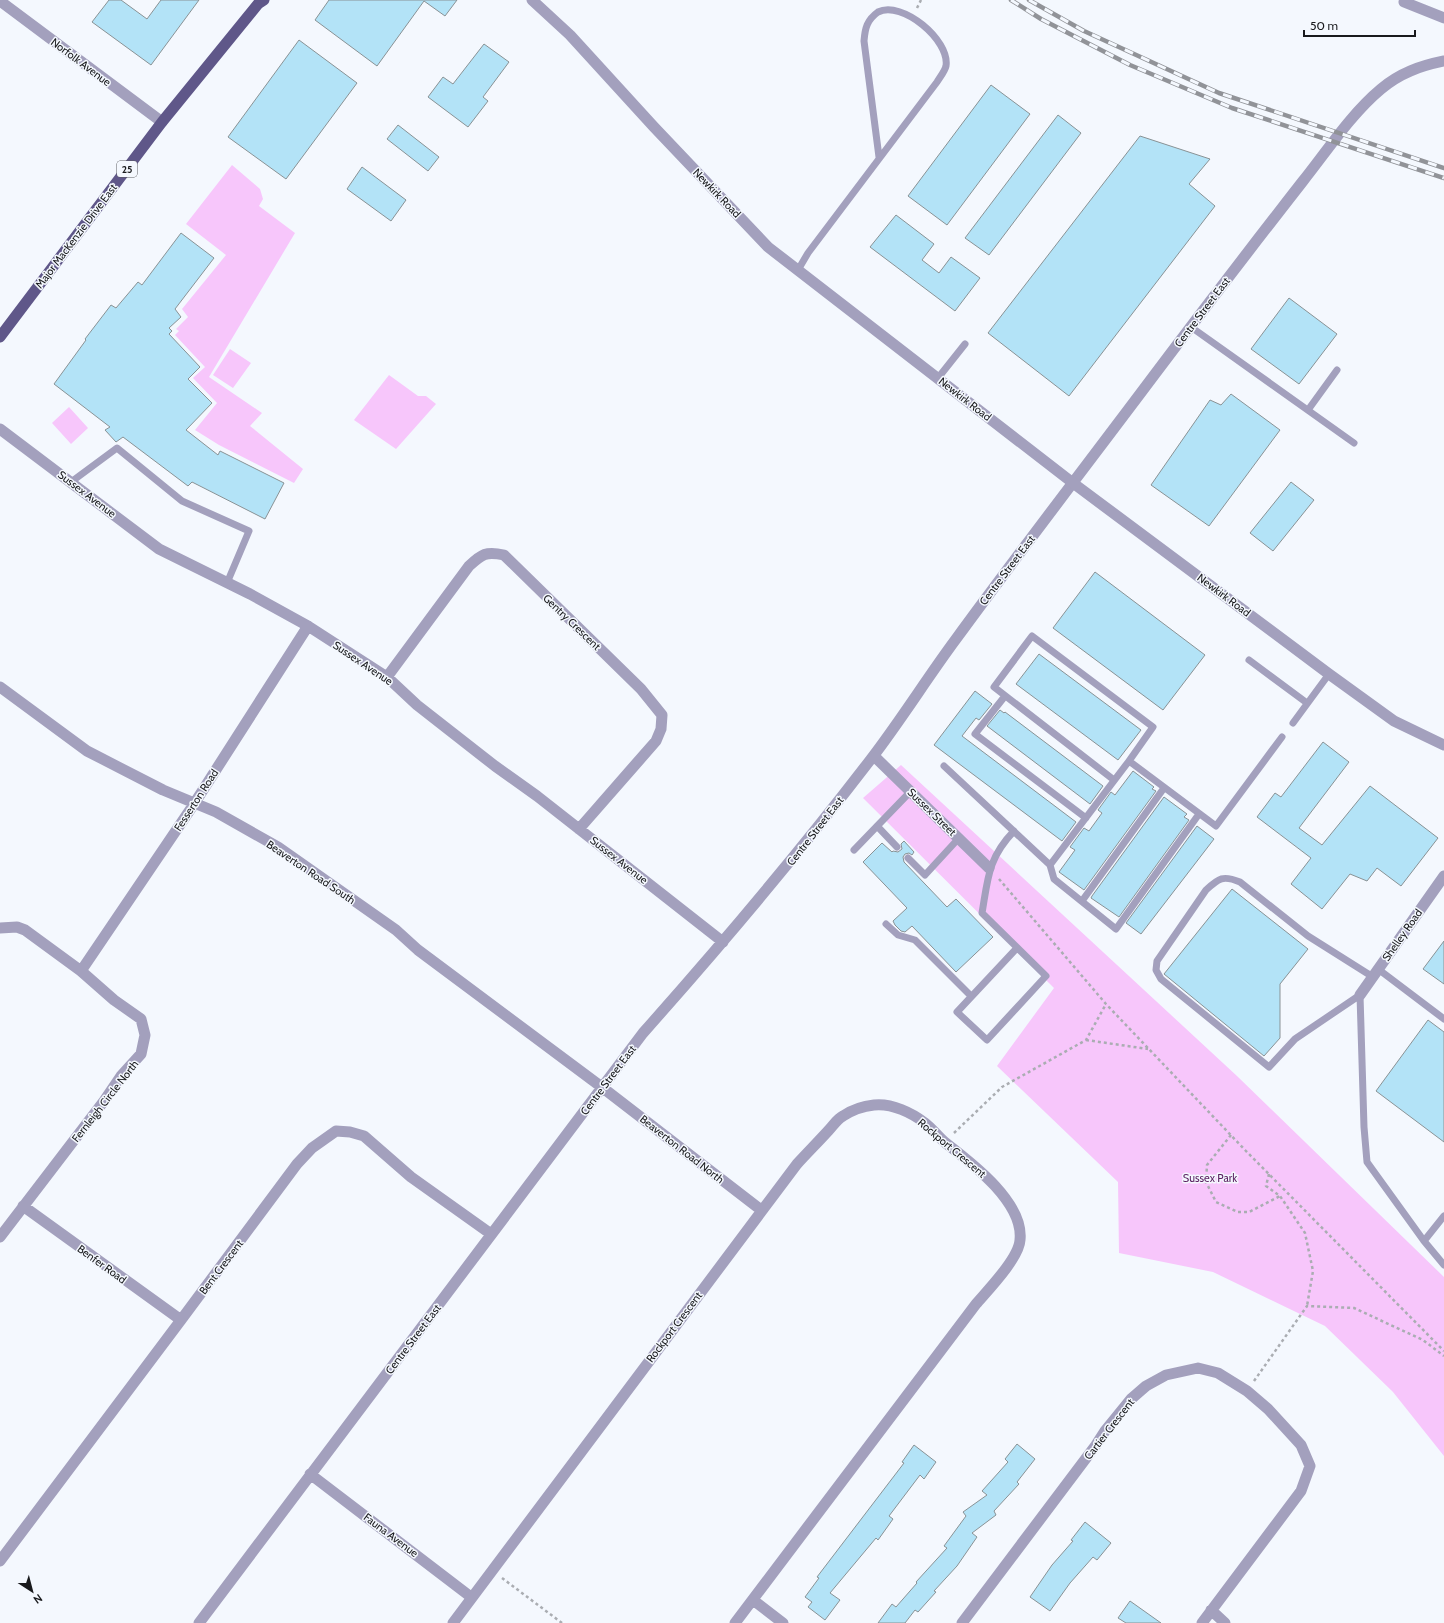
<svg xmlns="http://www.w3.org/2000/svg" width="1444" height="1623" font-family="Cabin,sans-serif">
  <style>
    .green { fill: #f7c6fb }
    .building { fill: #b3e3f7; stroke: #899295 }
    .lines { fill: none; stroke-linecap: round; stroke-linejoin: round }
    .path { stroke: #aaadb2; stroke-width: 2.5; stroke-dasharray: 3 3; stroke-linecap: butt }
    .service { stroke: #a3a0bd; stroke-width: 7 }
    .minor { stroke: #a3a0bd; stroke-width: 11 }
    .tertiary { stroke: #a3a0bd; stroke-width: 11 }
    .primary { stroke: #5f5789; stroke-width: 11 }
    .rail-casing { stroke: #919398; stroke-width: 4.5 }
    .rail { stroke: #f4f8fe; stroke-width: 3; stroke-dasharray: 9; stroke-linecap: butt }
    .labels { text-anchor: middle; stroke-width: 3; stroke-linejoin: round; paint-order: stroke }
    .shield { fill: #f4f8fe; stroke: #5b5d60; stroke-width: 1 }
    .shield-label { font-size: 10px; font-weight: bold; fill: #191a1d }
    .street-label { font-size: 11px; fill: #191a1d; stroke: #f4f8fe }
    .park-label { font-size: 11px; fill: #5a1f61; stroke: #f4f8fe }
  </style>
  <rect width="100%" height="100%" fill="#f4f8fe"/>
  <path class="green" d="M232,165L260,189L263,199L259,206L295,233L209,377L262,413L250,426L303,469L294,483L219,445L195,430L217,403L193,378L205,367L175,335L179,331L176,329L188,317L182,309L226,255L186,224Z
    M230,349L251,363L233,388L213,375Z
    M389,375L418,396H426L436,404L396,449L354,420Z
    M69,407L88,428L71,444L52,423Z
    M901,765L1237,1076L1444,1277V1456L1393,1392L1325,1326L1213,1272L1119,1253L1118,1182L997,1066L1054,988L863,798Z"/>
  <path class="building" d="M109,0H121L147,19L161,0H199L151,65L92,22Z
    M329,0H457L445,16L424,1L377,66L315,20Z
    M299,40L357,83L286,179L228,137Z
    M484,44L509,62L483,97L488,101L468,127L428,97L443,77L453,84Z
    M991,85L1030,114L947,225L908,196Z
    M1058,115L1081,133L989,255L965,238Z
    M398,125L439,157L428,171L387,139Z
    M1140,136L1210,159L1189,184L1215,206L1069,396L988,333Z
    M362,167L406,200L391,221L347,189Z
    M896,215L934,244L922,260L939,273L951,257L980,278L955,311L870,247Z
    M181,233L214,258L175,309L181,317L169,328L172,331L169,334L200,367L188,379L212,403L186,430L218,455L220,451L284,483L265,519L192,482L188,486L123,437L116,442L105,430L110,427L54,384L86,340L85,339L111,305L116,308L138,282L142,285Z
    M1289,298L1337,334L1299,384L1251,349Z
    M1231,394L1280,430L1209,526L1151,485L1210,400L1221,405Z
    M1291,482L1314,500L1273,551L1250,533Z
    M1095,572L1205,655L1163,710L1053,628Z
    M1039,654L1141,730L1118,760L1016,684Z
    M975,691L992,704L979,720L976,718L962,736L1076,822L1062,841L934,745Z
    M1000,710L1004,713L1005,712L1103,786L1090,804L987,726Z
    M1323,742L1349,762L1299,828L1322,845L1370,786L1438,838L1401,886L1377,868L1367,881L1350,874L1322,909L1291,884L1311,858L1257,817L1275,793L1281,797Z
    M1133,771L1154,787L1152,789L1156,791L1084,890L1059,872L1075,850L1070,847L1084,828L1089,831L1102,813L1098,810L1111,792L1115,795Z
    M1164,797L1187,814L1184,817L1189,820L1119,917L1091,898L1092,896Z
    M1197,826L1214,839L1141,934L1126,923Z
    M904,841L914,852L912,855L909,853L905,854L903,857L904,862L947,907L956,899L993,937L956,972L912,926L905,932L901,931L895,925L893,921L907,908L863,862L882,843L892,852L893,851L898,852L902,849L901,844Z
    M1232,889L1308,949L1280,984V1038L1264,1056L1164,974Z
    M1444,941V984L1423,969Z
    M1428,1020L1444,1032V1142L1376,1091Z
    M1017,1444L1035,1459L1017,1482L1019,1484L994,1511L996,1515L972,1533L977,1537L957,1566L934,1591L936,1592L918,1612L915,1610L905,1623H878L892,1604L896,1607L917,1583L916,1582L947,1548L944,1546L966,1516L963,1512L987,1495L982,1491L1008,1462L1005,1459Z
    M914,1445L936,1462L924,1479L920,1475L889,1516L893,1519L878,1540L876,1538L830,1593L840,1600L825,1620L808,1607L812,1602L805,1597L819,1578L817,1577L904,1463L902,1462Z
    M1085,1522L1111,1543L1097,1560L1093,1557L1070,1583L1050,1611L1030,1597L1052,1565L1073,1541L1071,1540Z
    M1130,1601L1161,1623H1126L1118,1618Z"/>
  <g class="lines">
    <path class="path" d="M917,8L921,0
      M999,879L1106,1004L1245,1150L1444,1351
      M1086,1040L1148,1049
      M954,1133L1002,1087L1086,1040L1106,1004
      M1231,1135L1207,1165L1206,1182L1216,1202L1238,1212H1249L1280,1196
      M1269,1174L1266,1186L1280,1196L1305,1233L1313,1271L1307,1306
      M1254,1381L1307,1306L1354,1308L1423,1340L1444,1356
      M502,1578L562,1623"/>
    <path class="service" d="M798,270L808,253L937,82C940,77 945,71 946,66C950,40 902,0 878,12C867,20 865,28 864,41L879,157
      M1191,327L1354,443
      M938,378L965,344
      M1308,410L1337,370
      M71,482L117,448L182,501L249,531L227,583
      M1249,660L1307,703
      M1005,696L975,734L1086,818
      M1293,723L1329,674
      M944,766L1050,865
      M1114,780L994,687L1032,636L1153,727L1129,761
      M1199,814L1116,929L1054,879L1050,865L1129,761L1216,826L1282,737
      M877,826L897,847
      M1014,831C988,858 988,878 982,913L1046,976L987,1040L957,1012L1017,948
      M854,850L911,791
      M908,858L925,875L959,838
      M1082,901L1164,788
      M886,924L898,935L915,940L971,996
      M1378,969L1444,1019
      M1360,995L1295,1039L1269,1067L1161,979L1156,970L1157,961L1206,890C1219,878 1223,875 1240,882L1308,936L1373,977
      M1360,995L1364,1127L1367,1162L1424,1241L1444,1265
      M1424,1241L1444,1216"/>
    <path class="minor" d="M0,1L162,122
      M1404,2L1444,18
      M0,429L159,549L250,594L308,626L387,677L417,705L495,766L537,796L723,942
      M387,677L469,566C482,554 486,551 504,555L641,689L662,715L661,729L656,741L579,829
      M0,687L87,751L163,790L216,812L278,847L396,930L418,950L603,1088L761,1210
      M874,756L989,868
      M0,928L17,927L25,930L81,971L114,1000L141,1019L145,1035L141,1054L121,1076L104,1101L0,1237
      M81,971L194,804L308,626
      M1360,995L1444,876
      M23,1206L181,1320
      M310,1474L471,1597
      M0,1561L181,1320L297,1164L312,1148L336,1131L350,1132L364,1136L411,1177L491,1234
      M753,1600L783,1623
      M1211,1610L1225,1623
      M199,1623L643,1033C722,944 799,853 871,759C901,720 927,678 956,639C1021,550 1089,462 1155,374C1204,309 1253,245 1303,181C1327,151 1351,114 1381,89C1400,73 1420,66 1444,61
      M453,1623L797,1164C807,1153 818,1142 828,1131C833,1126 837,1119 843,1116C852,1110 864,1106 874,1105C892,1103 912,1113 925,1123C933,1129 939,1138 947,1144C973,1164 1024,1203 1020,1240C1019,1258 988,1290 976,1304L735,1623
      M962,1623L1096,1445L1105,1431L1131,1399L1146,1386L1166,1375L1198,1368L1218,1373L1247,1391L1268,1409L1301,1445L1310,1466L1301,1491L1202,1623"/>
    <path class="tertiary" d="M532,0L570,35L654,127L768,247L1073,483L1329,674L1394,721L1444,745"/>
    <path class="primary" d="M0,337L162,122L258,4L264,0"/>
    <defs>
      <path id="rail" d="M1011,0L1041,19L1130,65L1232,108L1444,178
        M1029,0L1084,31L1219,93L1444,168"/>
    </defs>
    <use href="#rail" class="rail-casing"/>
    <use href="#rail" class="rail"/>
  </g>
  <g class="labels">
    <rect class="shield" x="117" y="161" width="20" height="16" rx="3"/>
    <g class="shield-label">
      <text x="127" y="173">25</text>
    </g>
    <g class="street-label">
      <text transform="translate(81 62) rotate(37)" y="4">Norfolk Avenue</text>
      <text transform="translate(717 193) rotate(46)" y="4">Newkirk Road</text>
      <text transform="translate(76 236) rotate(-53)" y="4">Major MacKenzie Drive East</text>
      <text transform="translate(1202 312) rotate(-53)" y="4">Centre Street East</text>
      <text transform="translate(965 399) rotate(38)" y="4">Newkirk Road</text>
      <text transform="translate(87 494) rotate(37)" y="4">Sussex Avenue</text>
      <text transform="translate(1007 570) rotate(-53)" y="4">Centre Street East</text>
      <text transform="translate(1224 595) rotate(37)" y="4">Newkirk Road</text>
      <text transform="translate(572 622) rotate(44)" y="4">Gentry Crescent</text>
      <text transform="translate(363 663) rotate(34)" y="4">Sussex Avenue</text>
      <text transform="translate(196 800) rotate(-57)" y="4">Fesserton Road</text>
      <text transform="translate(932 812) rotate(44)" y="4">Sussex Street</text>
      <text transform="translate(815 831) rotate(-52)" y="4">Centre Street East</text>
      <text transform="translate(619 860) rotate(38)" y="4">Sussex Avenue</text>
      <text transform="translate(311 872) rotate(34)" y="4">Beaverton Road South</text>
      <text transform="translate(1402 935) rotate(-55)" y="4">Shelley Road</text>
      <text transform="translate(608 1080) rotate(-53)" y="4">Centre Street East</text>
      <text transform="translate(105 1101) rotate(-52)" y="4">Fernleigh Circle North</text>
      <text transform="translate(952 1148) rotate(40)" y="4">Rockport Crescent</text>
      <text transform="translate(682 1149) rotate(38)" y="4">Beaverton Road North</text>
      <text transform="translate(102 1264) rotate(36)" y="4">Benfer Road</text>
      <text transform="translate(221 1267) rotate(-53)" y="4">Bent Crescent</text>
      <text transform="translate(674 1327) rotate(-53)" y="4">Rockport Crescent</text>
      <text transform="translate(413 1339) rotate(-53)" y="4">Centre Street East</text>
      <text transform="translate(1109 1429) rotate(-52)" y="4">Cartier Crescent</text>
      <text transform="translate(391 1535) rotate(37)" y="4">Fauna Avenue</text>
    </g>
    <g class="park-label">
      <text x="1210" y="1182">Sussex Park</text>
    </g>
  </g>
  <g transform="translate(32 1591) rotate(144)" stroke="#f4f8fe" stroke-width="3" paint-order="stroke">
  <path d="M0-3L7 15L0 10L-7 15Z" fill="#191a1d"/>
  <text y="-6" font-size="11" font-weight="bold" text-anchor="middle" fill="#191a1d">N</text>
  </g>
  <path d="M1304 30v6h111v-6" fill="none" stroke="#191a1d" stroke-width="2"/>
  <text x="1310" y="30" font-size="12" fill="#191a1d" stroke="#f4f8fe" stroke-width="3" paint-order="stroke">50 m</text>
</svg>
